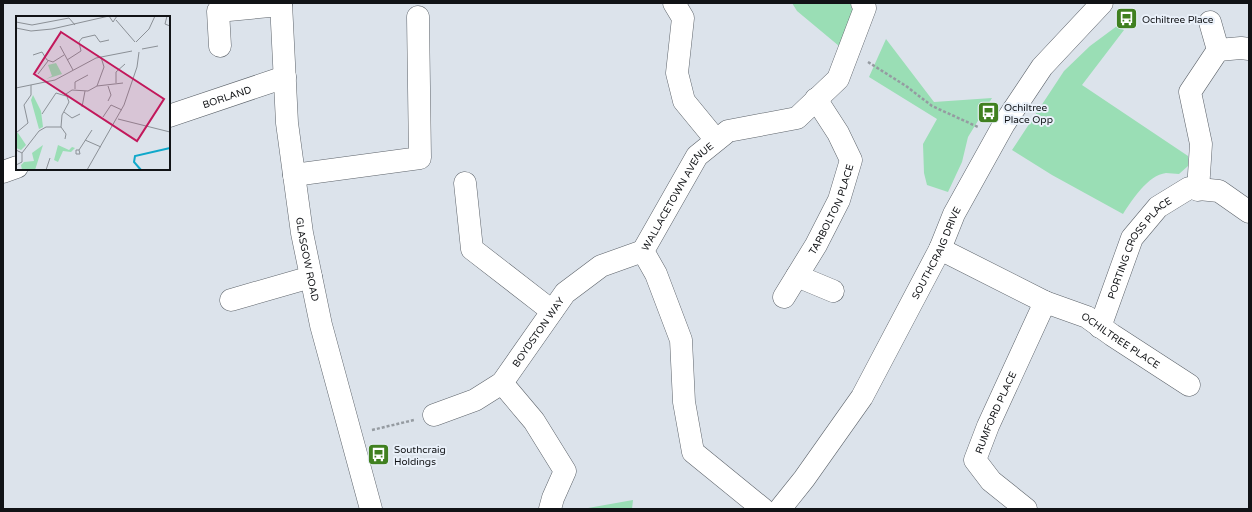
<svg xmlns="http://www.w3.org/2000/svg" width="1252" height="512" font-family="'Varela Round',sans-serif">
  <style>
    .green { fill: #9adeb5 }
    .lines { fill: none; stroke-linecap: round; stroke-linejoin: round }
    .minor-casing { stroke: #5d636a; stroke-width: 23 }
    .major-casing { stroke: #5d636a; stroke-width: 23 }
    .path { stroke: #959ba1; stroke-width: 2.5; stroke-dasharray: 3 2; stroke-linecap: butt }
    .minor { stroke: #fff; stroke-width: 22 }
    .major { stroke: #fff; stroke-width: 22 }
    .labels { text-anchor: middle; stroke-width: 4; stroke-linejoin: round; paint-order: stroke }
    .poi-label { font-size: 10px; fill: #111316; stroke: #e9f0f9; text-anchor: start }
    .street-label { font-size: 10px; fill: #111316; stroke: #e9f0f9 }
    .inset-river { fill: none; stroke: #0fa8ca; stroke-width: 2 }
    .inset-road { fill: none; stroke: #8b9096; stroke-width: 1 }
    .view { fill: #c2185b; fill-opacity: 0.15; stroke: #c2185b; stroke-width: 2 }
    .inset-edge { fill: none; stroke: #111316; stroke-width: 2 }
  </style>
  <rect width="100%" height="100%" fill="#dce3eb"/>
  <path class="green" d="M792,3H850C857,16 845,34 839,46L797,11Z
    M1117,26L1124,30L1082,85L1188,156V166L1179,174C1175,174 1170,173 1166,173C1148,175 1132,200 1123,214L1052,175L1012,150L1064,71L1090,46Z
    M886,39L934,102L992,98L968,137L962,162L948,192L927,185L924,173L923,144L937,119L869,77Z
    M633,500L632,509L588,508Z"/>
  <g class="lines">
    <defs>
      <g id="minor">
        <path d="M674,3L683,18L677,73L684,101L716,140"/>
        <path d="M220,46L218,11L281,5"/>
        <path d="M1218,50L1241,48L1249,49"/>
        <path id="s1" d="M169,116L285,77"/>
        <path d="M3,172L17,167"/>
        <path d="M294,175L420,158L418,17"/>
        <path d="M465,183L472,249L552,311"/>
        <path d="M1198,190L1201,144L1190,92L1218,50L1210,22"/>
        <path id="s2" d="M940,249L1045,302L1087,317L1112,335L1189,385"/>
        <path d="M797,276L833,291"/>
        <path id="s3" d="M784,297L816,245L839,200L851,160L838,133L816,99"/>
        <path d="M231,300L311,277"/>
        <path id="s4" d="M1100,327L1132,238L1158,207L1189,188L1219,191L1249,212"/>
        <path d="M502,383L534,421L565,471L553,498L550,509"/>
        <path id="s5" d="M434,415L475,400L502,383L565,293L601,266L643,251"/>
        <path id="s6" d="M763,509L693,452L684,402L681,340L656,274L643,251L697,156L728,131L797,118L838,79L865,8L862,3"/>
        <path id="s7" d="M780,509L804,479L862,397L940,249L954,214L1004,124L1042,67L1102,3"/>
        <path id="s8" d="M1026,509L991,481L975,460L988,426L1045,302"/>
      </g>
      <g id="major">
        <path id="s9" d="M281,3L287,123L302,233L321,325L371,509"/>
      </g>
    </defs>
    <use href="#minor" class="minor-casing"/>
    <use href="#major" class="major-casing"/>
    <path class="path" d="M868,62L906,86L932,106L978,127
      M372,430L414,420"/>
    <use href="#minor" class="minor"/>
    <use href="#major" class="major"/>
  </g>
  <defs>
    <symbol id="bus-square" viewBox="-11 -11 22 22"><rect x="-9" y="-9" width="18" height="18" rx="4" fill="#408020" stroke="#e9f0f9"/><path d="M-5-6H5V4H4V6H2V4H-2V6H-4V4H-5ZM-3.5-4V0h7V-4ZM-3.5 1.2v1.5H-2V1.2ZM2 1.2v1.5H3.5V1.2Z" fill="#fff"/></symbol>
  </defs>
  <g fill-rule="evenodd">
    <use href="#bus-square" x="1114" y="6" width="25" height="25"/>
    <use href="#bus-square" x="976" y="100" width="25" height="25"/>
    <use href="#bus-square" x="366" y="442" width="25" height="25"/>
  </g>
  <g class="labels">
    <g class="poi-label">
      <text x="1142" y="23">Ochiltree Place</text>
      <text x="1004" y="111">Ochiltree<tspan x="1004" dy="12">Place Opp</tspan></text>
      <text x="394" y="453">Southcraig<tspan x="394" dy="12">Holdings</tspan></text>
    </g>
    <g class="street-label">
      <text dy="4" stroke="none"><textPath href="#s1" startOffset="61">BORLAND</textPath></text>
      <text dy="4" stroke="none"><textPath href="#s6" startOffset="365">WALLACETOWN AVENUE</textPath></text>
      <text dy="4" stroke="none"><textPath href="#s3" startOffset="100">TARBOLTON PLACE</textPath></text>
      <text dy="4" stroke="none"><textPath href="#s4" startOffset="90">PORTING CROSS PLACE</textPath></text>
      <text dy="4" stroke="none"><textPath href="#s7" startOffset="301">SOUTHCRAIG DRIVE</textPath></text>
      <text dy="4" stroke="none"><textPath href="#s9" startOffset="258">GLASGOW ROAD</textPath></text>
      <text dy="4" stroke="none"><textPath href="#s5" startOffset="138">BOYDSTON WAY</textPath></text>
      <text dy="4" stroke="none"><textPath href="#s2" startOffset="203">OCHILTREE PLACE</textPath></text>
      <text dy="4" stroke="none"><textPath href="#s8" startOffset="123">RUMFORD PLACE</textPath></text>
    </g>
  </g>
  <g transform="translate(16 16)">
    <rect width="154" height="154" fill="#dce3eb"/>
    <path d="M40,47L46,58L30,63L36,60L32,49ZM17,79L25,95L27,111L23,113L15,84ZM0,117H2L10,129L5,134L0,132ZM27,129L19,154H6L5,149L8,146L18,145L16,137ZM42,129L53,134L56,131L59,132L55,136L47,135L42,146L38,144Z" fill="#9adeb5"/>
    <path class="inset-river" d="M125,154L118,146L119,140L154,132"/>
    <path class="inset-road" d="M93,0L97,6L101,0M151,0L149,8L154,10M100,4L119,26M0,6L16,9L53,2L59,9M0,12L15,15L36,13L93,0M120,26L133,13L139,0M44,30L57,54M126,33L142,30M17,39L26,36L31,44L37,46L48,39M51,44L65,35L63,26L66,22L79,19L84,26L93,24M22,58L32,45M100,67V56L109,48M81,70L107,67M92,70L95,79L92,85M0,72L39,64L80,42L116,35M59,73V66L72,59M66,91L69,75M48,96L56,102L64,98M26,98L40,77L50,80M87,101L95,89L106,94M102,103L154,116M45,111L50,118L49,123M0,117L12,107L8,89L15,79V69M69,124L85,131M0,134L6,137L23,115L30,111H45L46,99L53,86L50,78L56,74L72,75L81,70L88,51L85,41M63,134H60V138H64L63,134L76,114M0,149L6,146V137M30,154L34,142M71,154L108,89L121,51L123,36"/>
    <path class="view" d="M45,16L148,83L121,125L18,58Z"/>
    <rect width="154" height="154" class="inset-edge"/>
  </g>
  <rect width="1252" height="512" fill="none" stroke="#111316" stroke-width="8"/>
</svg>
